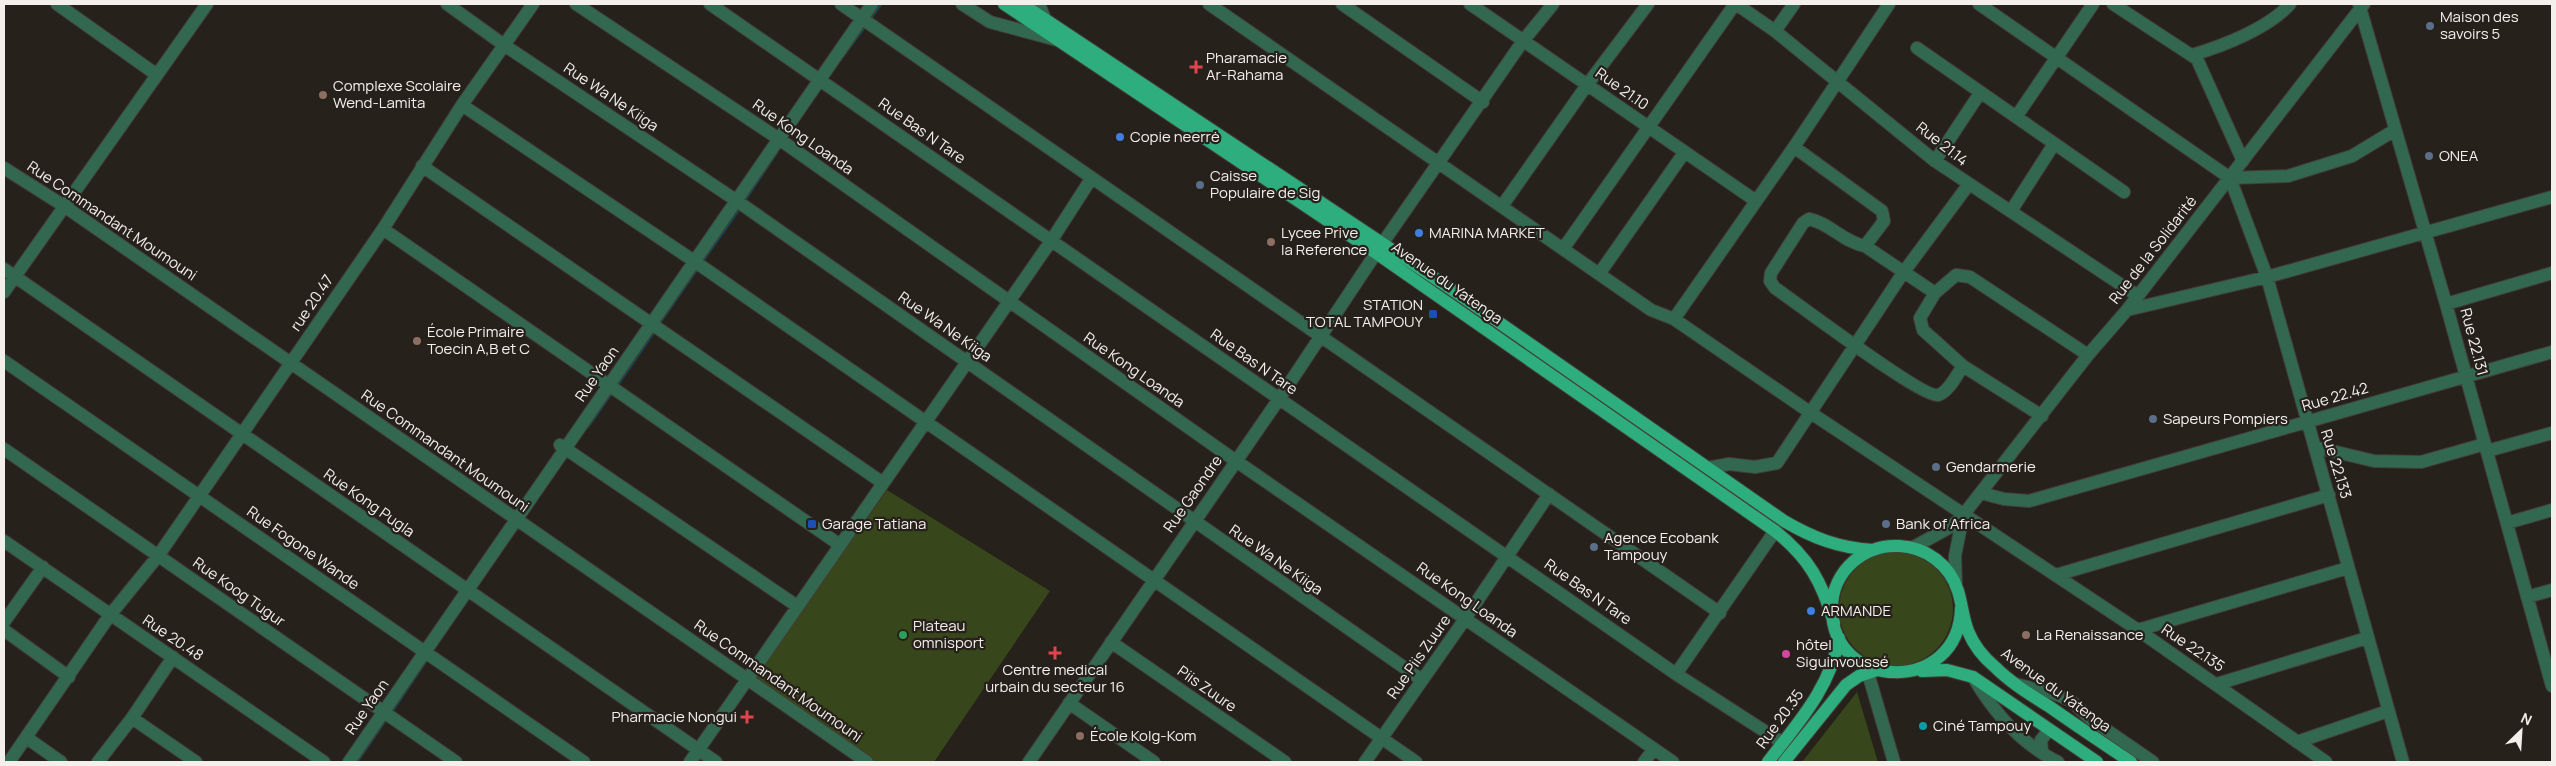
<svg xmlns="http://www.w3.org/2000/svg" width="2556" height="766" font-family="Manrope,sans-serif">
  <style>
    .green { fill: #38461b }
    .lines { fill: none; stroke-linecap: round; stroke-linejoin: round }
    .stream { stroke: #144754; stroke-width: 3 }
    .minor-casing { stroke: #433e37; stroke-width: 14 }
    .major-casing { stroke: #433e37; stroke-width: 14 }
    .minor { stroke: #336850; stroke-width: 12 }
    .major { stroke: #2eae7e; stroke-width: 12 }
    .service-dot { fill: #5c6f8a; stroke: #26211a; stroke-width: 2 }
    .health-dot { fill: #e0444e; stroke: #26211a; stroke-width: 2 }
    .education-dot { fill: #8d6e63; stroke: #26211a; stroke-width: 2 }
    .shop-dot { fill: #3f7fe0; stroke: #26211a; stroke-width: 2 }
    .transit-dot { fill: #1a4fb4; stroke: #26211a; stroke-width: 2 }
    .leisure-dot { fill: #2e9e5b; stroke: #26211a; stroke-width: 2 }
    .hotel-dot { fill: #d1479c; stroke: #26211a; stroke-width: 2 }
    .culture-dot { fill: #0f9aa8; stroke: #26211a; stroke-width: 2 }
    .labels { text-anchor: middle; stroke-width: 4.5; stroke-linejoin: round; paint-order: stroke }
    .poi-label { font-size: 15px; fill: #f3efeb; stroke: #26211a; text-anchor: start }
    .street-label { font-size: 15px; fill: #f3efeb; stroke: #26211a }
  </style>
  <rect width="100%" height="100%" fill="#26211a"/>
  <path class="green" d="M887,490L1050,591L934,762H875L754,678Z
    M1839 609a57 57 0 1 1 114 0a57 57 0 1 1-114 0Z
    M1857,692L1878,762H1802Z"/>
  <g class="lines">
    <path class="stream" d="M869,20L881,4
      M843,56L866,25
      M743,203L777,152
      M702,262L740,208
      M659,324L698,268
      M617,386L656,329
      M588,427L613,391
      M391,713L428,658
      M357,762L387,718"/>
    <defs>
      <path id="minor" d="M57,4L157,75
        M447,4L504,45L737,201L1422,680
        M576,4L779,139L1236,461L1673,762
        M710,4L1676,674L1783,743
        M841,4L1720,613
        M962,4L990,22L1057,40
        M1039,4L1045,19
        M1209,4L1651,310L1674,319L1811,413L2138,630L2326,762
        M1342,4L1483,102
        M1470,4L1756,201
        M1736,4L1775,31L1935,161L2138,296
        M1979,4L2230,178L2288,176L2352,156L2395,130
        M2113,4L2197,59L2243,161
        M2359,4L2446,304L2552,686
        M1775,31L1794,4
        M1917,48L2124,192
        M2192,55C2223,46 2269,28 2290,4
        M462,105L694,261L1416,762
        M2016,117L2093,4
        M1794,147L1882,211L1884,221L1865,246
        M1935,161L1980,93
        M422,166L883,483
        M4,168L64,206L867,762
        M2230,178L2267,277L2403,762
        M1502,206L1587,85L1648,4
        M2011,211L2054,144
        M383,229L840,545
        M1563,249L1735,4
        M4,269L716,762
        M1599,274L1684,153
        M4,292L207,4
        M1935,293L1865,246C1843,242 1830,223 1809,219L1803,223L1771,273L1770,281L1775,288C1797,303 1922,398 1938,395C1948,393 1958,373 1963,366
        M2446,304L2552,273
        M2127,310L2267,277L2552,197
        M1674,319L1794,147L1889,4
        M4,361L584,762
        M2042,416L1963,366L1923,330L1920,318L1935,293L1956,275L1970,277L2088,355
        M560,445L797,606
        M2315,447L2374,461L2421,462L2485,444
        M4,449L456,762
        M2487,451L2552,433
        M1708,468L1729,464L1755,467L1777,463L1903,273L1969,184
        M1981,493L2004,499L2029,501L2552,352
        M2507,523L2552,510
        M4,541L324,762
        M1912,548L1952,526L1964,514L2088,355L2127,310L2364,4
        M2056,575L2329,495
        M1956,586L1955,556L1963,516
        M2527,597L2552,590
        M4,622L43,567
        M4,630L69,677
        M2138,630L2348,568
        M1111,642L1285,762
        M1868,673L1894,762
        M1676,674L1775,531
        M1973,677C1993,711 2021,744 2058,762
        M2016,684L2058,695L2071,701L2092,720L2153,762
        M2217,684L2367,638
        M1069,703L1154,762
        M132,718L196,762
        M27,738L61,762
        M2297,742L2388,711
        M2042,752L2041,740L2049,730
        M9,762L110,615L158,556L383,229L462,105L533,4
        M98,762L132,718L173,657
        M349,762L872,4
        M690,762L1051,241L1091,179
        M1029,762L1279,399L1382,244L1523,41L1553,4
        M1365,762L1465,619L1549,494
        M1644,762L1654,749"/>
      <path id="major" d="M1004,4L1376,253L1775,531C1809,558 1822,582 1834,623
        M1022,4L1451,289L1784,521C1813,538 1839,548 1873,550
        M1961,608C1959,695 1831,692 1832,608C1832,590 1840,573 1854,561C1866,551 1882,545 1899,546C1926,547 1950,565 1958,591C1962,604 1963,618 1968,631C1974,646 1983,657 1995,667C2011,683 2031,695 2050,707C2077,726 2104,744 2131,762
        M1922,671L1947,670L1973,677L2097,762
        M1768,762C1797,724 1831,687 1839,638
        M1784,762L1846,685L1859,676L1877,670"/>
    </defs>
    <use href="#minor" class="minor-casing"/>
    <use href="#major" class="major-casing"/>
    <use href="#minor" class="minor"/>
    <use href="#major" class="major"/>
  </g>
  <g class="service-dot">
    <circle cx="2430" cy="26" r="5"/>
    <circle cx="2429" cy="156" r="5"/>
    <circle cx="1200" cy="185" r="5"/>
    <circle cx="2153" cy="419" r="5"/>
    <circle cx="1936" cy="467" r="5"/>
    <circle cx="1886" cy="524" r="5"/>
    <circle cx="1594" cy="547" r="5"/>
  </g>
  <g class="health-dot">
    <path d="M1193.5 59.5h5v5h5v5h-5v5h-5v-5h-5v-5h5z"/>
    <path d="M1052.5 645.5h5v5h5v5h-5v5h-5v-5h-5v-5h5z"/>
    <path d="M744.5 709.5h5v5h5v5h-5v5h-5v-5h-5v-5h5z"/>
  </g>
  <g class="education-dot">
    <circle cx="323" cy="95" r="5"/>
    <circle cx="1271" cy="242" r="5"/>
    <circle cx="417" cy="341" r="5"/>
    <circle cx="2026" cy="635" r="5"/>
    <circle cx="1080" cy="736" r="5"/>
  </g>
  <g class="shop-dot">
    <circle cx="1120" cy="137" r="5"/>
    <circle cx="1419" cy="233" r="5"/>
    <circle cx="1811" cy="611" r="5"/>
  </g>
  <g class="transit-dot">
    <rect x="1428" y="309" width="10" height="10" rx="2.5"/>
    <rect x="807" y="519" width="10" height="10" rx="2.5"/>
  </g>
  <circle class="leisure-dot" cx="903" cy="635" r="5"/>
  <circle class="hotel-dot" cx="1786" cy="654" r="5"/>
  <circle class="culture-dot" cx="1923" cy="726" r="5"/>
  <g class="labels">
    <g class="poi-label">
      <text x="2440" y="22">Maison des<tspan x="2440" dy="17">savoirs 5</tspan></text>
      <text x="1206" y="63">Pharamacie<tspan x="1206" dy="17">Ar-Rahama</tspan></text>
      <text x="333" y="91">Complexe Scolaire<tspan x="333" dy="17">Wend-Lamita</tspan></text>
      <text x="1130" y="142">Copie neerrė</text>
      <text x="2439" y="161">ONEA</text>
      <text x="1210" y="181">Caisse<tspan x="1210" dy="17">Populaire de Sig</tspan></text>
      <text x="1281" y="238">Lycee Prive<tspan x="1281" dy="17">la Reference</tspan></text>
      <text x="1429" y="238">MARINA MARKET</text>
      <text x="1423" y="310" text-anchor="end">STATION<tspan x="1423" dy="17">TOTAL TAMPOUY</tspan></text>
      <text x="427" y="337">École Primaire<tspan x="427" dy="17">Toecin A,B et C</tspan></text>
      <text x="2163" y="424">Sapeurs Pompiers</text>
      <text x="1946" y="472">Gendarmerie</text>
      <text x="822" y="529">Garage Tatiana</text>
      <text x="1896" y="529">Bank of Africa</text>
      <text x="1604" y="543">Agence Ecobank<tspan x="1604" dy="17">Tampouy</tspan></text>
      <text x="1821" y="616">ARMANDE</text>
      <text x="913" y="631">Plateau<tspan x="913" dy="17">omnisport</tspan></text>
      <text x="2036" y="640">La Renaissance</text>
      <text x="1796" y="650">hôtel<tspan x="1796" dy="17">Siguinvoussé</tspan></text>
      <text x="1055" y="675" text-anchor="middle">Centre medical<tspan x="1055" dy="17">urbain du secteur 16</tspan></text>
      <text x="737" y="722" text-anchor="end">Pharmacie Nongui</text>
      <text x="1933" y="731">Ciné Tampouy</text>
      <text x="1090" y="741">École Kolg-Kom</text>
    </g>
    <g class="street-label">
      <text transform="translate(1622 89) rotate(35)" y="5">Rue 21.10</text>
      <text transform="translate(611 97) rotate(34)" y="5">Rue Wa Ne Kiiga</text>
      <text transform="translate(922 131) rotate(35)" y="5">Rue Bas N Tare</text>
      <text transform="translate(803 137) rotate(35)" y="5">Rue Kong Loanda</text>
      <text transform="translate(1942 144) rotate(38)" y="5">Rue 21.14</text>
      <text transform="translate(112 221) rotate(34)" y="5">Rue Commandant Moumouni</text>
      <text transform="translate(2153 250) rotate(-52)" y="5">Rue de la Solidarité</text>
      <text transform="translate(1447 283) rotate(35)" y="5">Avenue du Yatenga</text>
      <text transform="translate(312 303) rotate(-56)" y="5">rue 20.47</text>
      <text transform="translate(945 327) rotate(35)" y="5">Rue Wa Ne Kiiga</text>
      <text transform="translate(2474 342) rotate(75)" y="5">Rue 22.131</text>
      <text transform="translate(1254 362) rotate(35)" y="5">Rue Bas N Tare</text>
      <text transform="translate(1134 370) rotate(35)" y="5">Rue Kong Loanda</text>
      <text transform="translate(597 374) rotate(-55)" y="5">Rue Yaon</text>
      <text transform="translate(2335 397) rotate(-16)" y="5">Rue 22.42</text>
      <text transform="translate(445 451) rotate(35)" y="5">Rue Commandant Moumouni</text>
      <text transform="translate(2336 464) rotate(73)" y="5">Rue 22.133</text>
      <text transform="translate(1193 494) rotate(-55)" y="5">Rue Gaondre</text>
      <text transform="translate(369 503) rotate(35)" y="5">Rue Kong Pugla</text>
      <text transform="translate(303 548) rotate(35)" y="5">Rue Fogone Wande</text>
      <text transform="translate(1276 560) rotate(35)" y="5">Rue Wa Ne Kiiga</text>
      <text transform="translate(239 592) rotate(35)" y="5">Rue Koog Tugur</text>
      <text transform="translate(1588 592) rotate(35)" y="5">Rue Bas N Tare</text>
      <text transform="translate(1467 600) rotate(35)" y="5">Rue Kong Loanda</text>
      <text transform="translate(173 638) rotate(34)" y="5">Rue 20.48</text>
      <text transform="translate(2193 648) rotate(34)" y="5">Rue 22.135</text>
      <text transform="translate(1419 657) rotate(-55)" y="5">Rue Piis Zuure</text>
      <text transform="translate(778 681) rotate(35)" y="5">Rue Commandant Moumouni</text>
      <text transform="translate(1207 689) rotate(35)" y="5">Piis Zuure</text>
      <text transform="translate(2056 690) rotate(36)" y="5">Avenue du Yatenga</text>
      <text transform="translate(367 707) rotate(-55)" y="5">Rue Yaon</text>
      <text transform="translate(1780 719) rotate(-54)" y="5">Rue 20.35</text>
    </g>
  </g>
  <rect width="2556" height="766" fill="none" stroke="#f3efeb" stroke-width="10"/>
  <g transform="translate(2521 731) rotate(25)" stroke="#26211a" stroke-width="4" paint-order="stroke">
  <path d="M0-4L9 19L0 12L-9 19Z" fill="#f3efeb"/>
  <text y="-8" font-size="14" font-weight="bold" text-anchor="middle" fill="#f3efeb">N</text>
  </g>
</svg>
